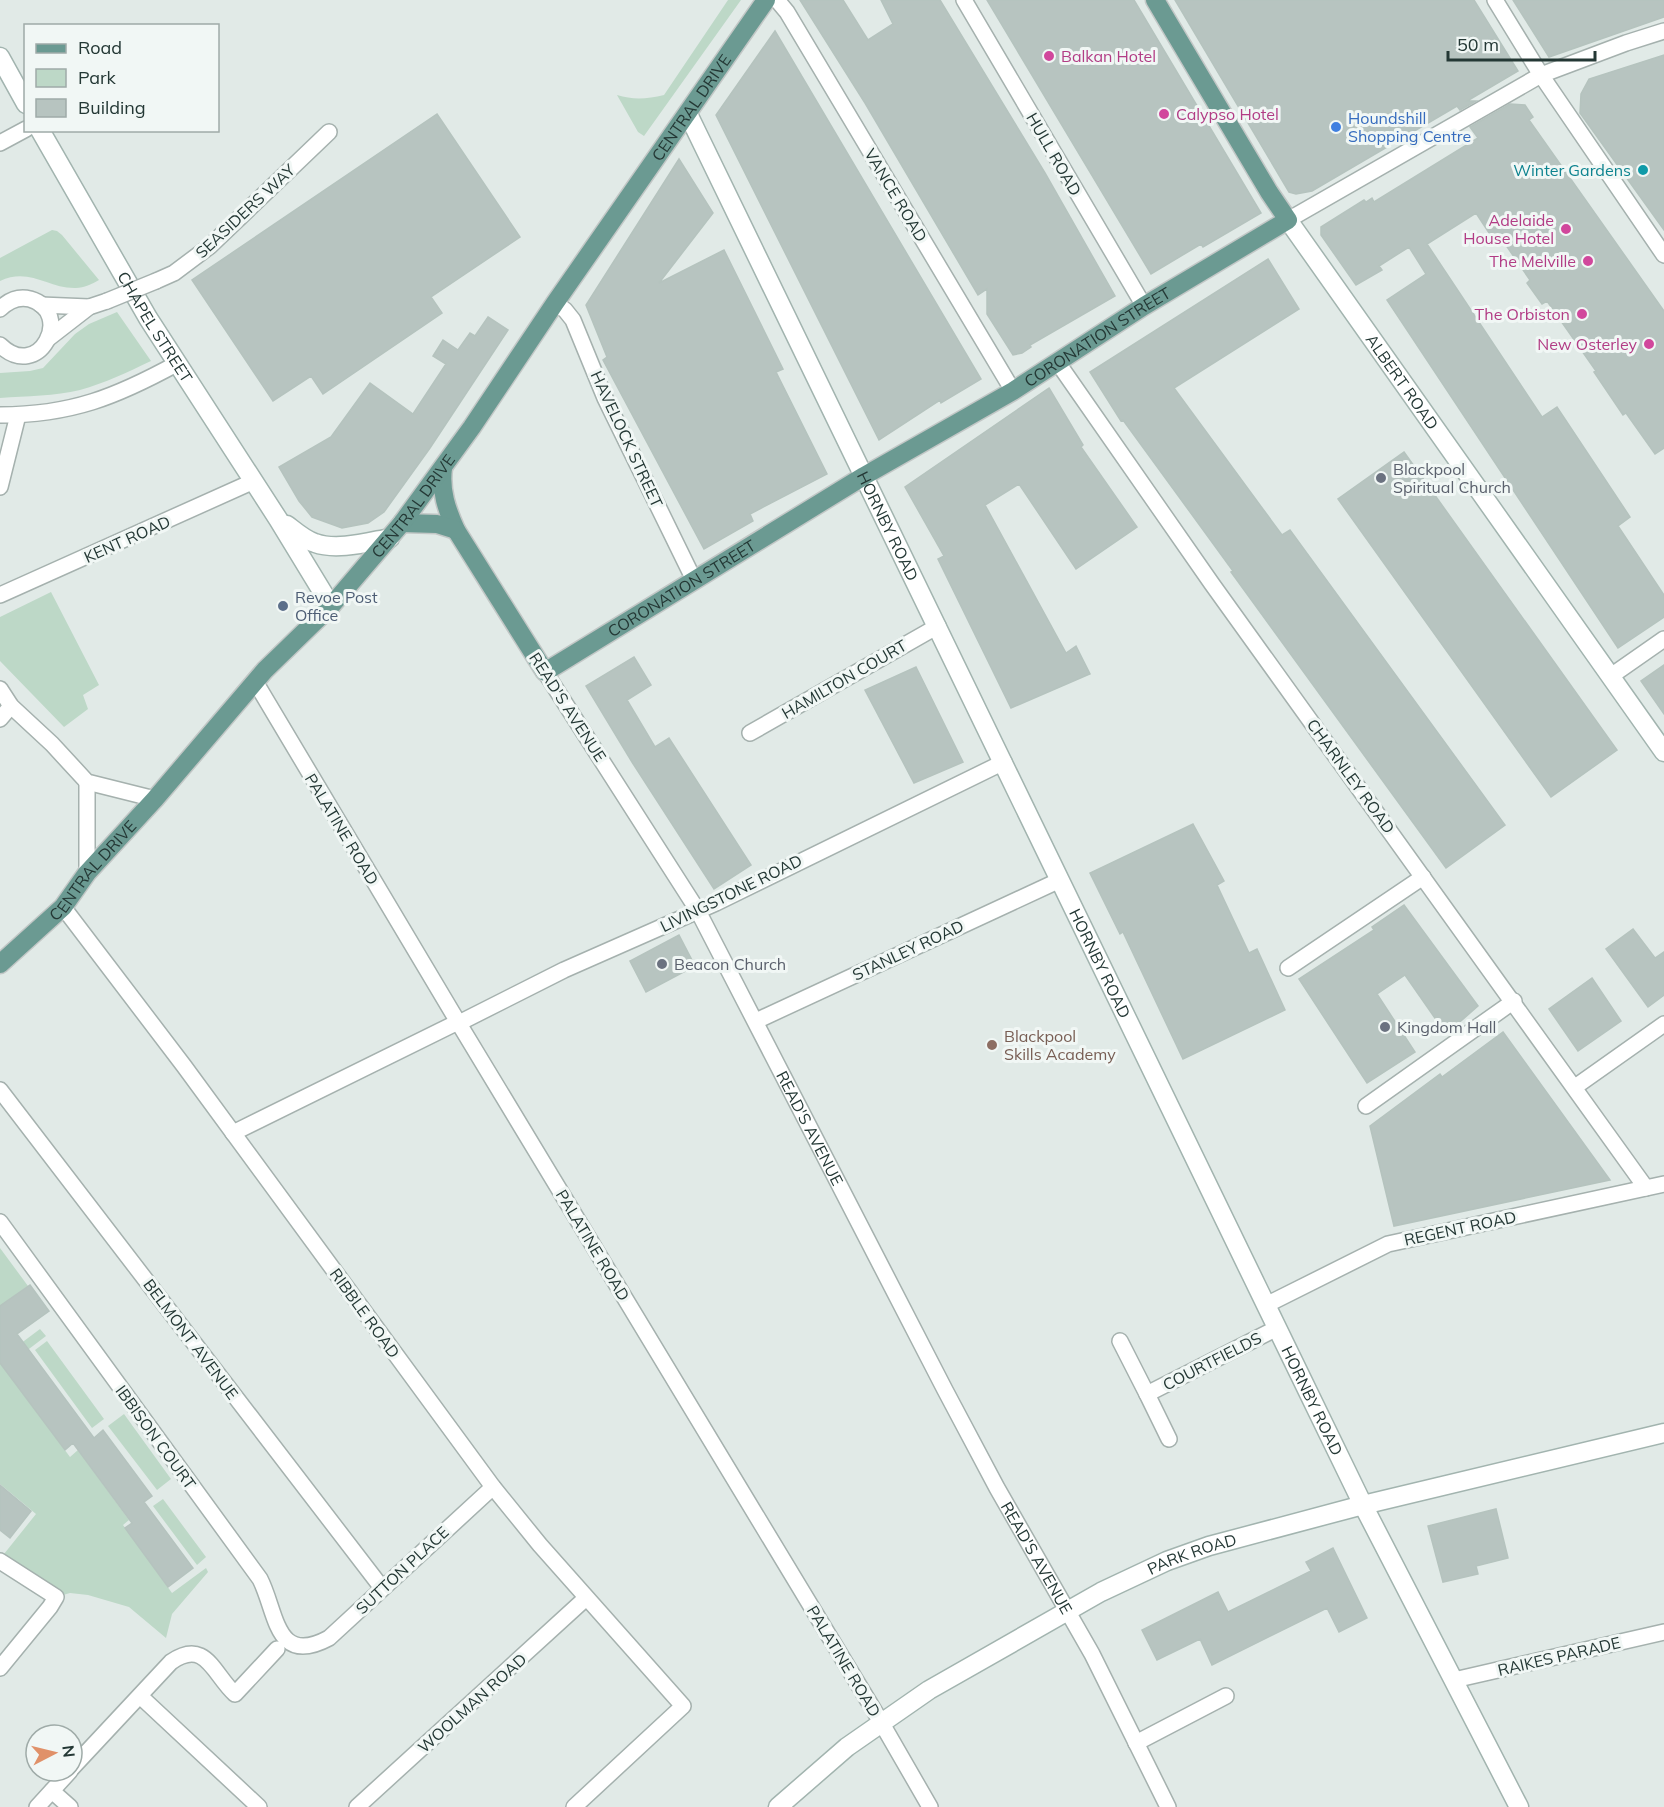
<svg xmlns="http://www.w3.org/2000/svg" width="1664" height="1807" font-family="Mulish,sans-serif">
  <style>
    .green { fill: #bdd8c7 }
    .building { fill: #b7c4c0; stroke: #b5c3be; stroke-width: 1.5 }
    .lines { fill: none; stroke-linecap: round; stroke-linejoin: round }
    .street-casing { stroke: #a5b1ae; stroke-width: 18 }
    .secondary-casing { stroke: #a2b4af; stroke-width: 21 }
    .primary-casing { stroke: #c2c7c6; stroke-width: 21 }
    .street { stroke: #fff; stroke-width: 15 }
    .secondary { stroke: #fff; stroke-width: 18 }
    .primary { stroke: #6b9a92; stroke-width: 18 }
    .street-bridge-casing { stroke: #a5b1ae; stroke-width: 18; stroke-linecap: butt }
    .street-bridge { stroke: #fff; stroke-width: 15 }
    .hotel-dot { fill: #d1479c; stroke: #f1f7f5; stroke-width: 2 }
    .shop-dot { fill: #3f7fe0; stroke: #f1f7f5; stroke-width: 2 }
    .culture-dot { fill: #0f9aa8; stroke: #f1f7f5; stroke-width: 2 }
    .worship-dot { fill: #6b7280; stroke: #f1f7f5; stroke-width: 2 }
    .service-dot { fill: #5c6f8a; stroke: #f1f7f5; stroke-width: 2 }
    .education-dot { fill: #8d6e63; stroke: #f1f7f5; stroke-width: 2 }
    .labels { text-anchor: middle; stroke-width: 6; stroke-linejoin: round; paint-order: stroke }
    .hotel-label { font-size: 16px; fill: #b23c85; stroke: #f1f7f5; text-anchor: end }
    .street-label { font-size: 16px; fill: #243835; stroke: #f1f7f5 }
    .shop-label { font-size: 16px; fill: #366cbe; stroke: #f1f7f5; text-anchor: start }
    .culture-label { font-size: 16px; fill: #0d838f; stroke: #f1f7f5; text-anchor: end }
    .worship-label { font-size: 16px; fill: #5b616d; stroke: #f1f7f5; text-anchor: start }
    .service-label { font-size: 16px; fill: #4e5e75; stroke: #f1f7f5; text-anchor: start }
    .education-label { font-size: 16px; fill: #785e54; stroke: #f1f7f5; text-anchor: start }
  </style>
  <rect width="100%" height="100%" fill="#e1eae7"/>
  <path class="green" d="M728,0H741L644,136L638,132L617,95C633,100 647,99 664,95Z
    M52,230L57,231L62,235L99,280C92,284 84,288 76,288C48,289 30,267 0,281V258Z
    M117,312L151,361C128,372 105,383 80,390C55,396 27,396 0,398V373L30,371L43,368L75,334L89,324Z
    M51,592L99,685L83,695L88,709L64,727L0,661V617Z
    M0,1248L28,1286L0,1306Z
    M40,1329L46,1336L4,1368L70,1457L78,1450L129,1520L123,1525L172,1593L206,1568L208,1572L172,1614L166,1638L129,1607L88,1595L70,1593L56,1597L0,1559L36,1514L0,1484V1359Z
    M47,1341L104,1419L92,1428L35,1350Z
    M124,1414L171,1479L157,1490L108,1426Z
    M163,1499L206,1557L197,1565L153,1506Z"/>
  <path class="building" d="M800,0H843L868,40L893,24L881,0H940L1045,173L1115,296L1030,345L1031,347L1022,353L1013,355L987,314V289L978,295L865,103Z
    M987,0H1134L1261,213L1203,247L1201,244L1151,274Z
    M1175,0H1474L1518,71L1467,101H1476L1460,110L1457,106L1312,191L1296,194L1289,192Z
    M1513,0H1664V17L1549,57Z
    M775,31L981,379L941,403L940,400L879,440L716,115Z
    M1664,55V230L1580,113L1581,94L1589,79Z
    M1510,104L1525,105L1533,117L1529,120L1664,311V448L1655,454L1626,413L1623,415L1594,372L1596,371L1547,301L1542,304L1527,283L1530,280L1501,238L1495,242L1476,213L1427,244L1542,417L1557,407L1630,517L1618,526L1664,595V617L1618,648L1387,300L1426,274L1409,247L1379,266L1382,270L1356,285L1321,235V227L1364,200L1366,202L1372,198L1374,202L1478,138L1470,127Z
    M437,114L520,237L431,297L442,313L323,394L311,376L273,401L192,280Z
    M679,159L713,213L659,283L724,250L783,369L776,372L827,474L750,514L753,521L704,549L603,360L607,357L586,305Z
    M1268,259L1299,309L1174,388L1282,535L1290,530L1505,825L1446,868L1231,572L1233,571L1123,420L1121,421L1090,372Z
    M488,317L508,330L430,448L384,512L368,523L342,528L312,517L299,501L279,467L331,437L370,383L413,414L446,364L433,356L443,340L458,350L470,333L475,336Z
    M1049,388L1083,445L1081,447L1137,527L1076,569L1019,484L985,505L1066,653L1076,646L1090,674L1011,708L938,559L944,556L905,487Z
    M1404,452L1617,750L1551,797L1338,499Z
    M634,657L651,685L627,700L655,747L669,738L751,865L714,889L632,762L586,686Z
    M1664,665V714L1641,681Z
    M916,667L963,762L914,783L865,690Z
    M1193,824L1224,881L1217,885L1249,953L1257,949L1285,1010L1183,1059L1123,932L1120,934L1090,873Z
    M1404,905L1478,1006L1446,1034L1405,975L1377,994L1415,1052L1367,1083L1299,979L1374,930L1372,927Z
    M1633,929L1655,958L1664,952V995L1648,1007L1606,949Z
    M679,935L695,966L646,992L630,961Z
    M1592,978L1621,1021L1578,1051L1549,1009Z
    M1503,1032L1610,1180L1394,1226L1370,1126L1440,1074L1442,1077Z
    M30,1285L49,1311L17,1334L94,1438L103,1430L152,1496L144,1502L193,1568L168,1587L125,1528L132,1523L73,1443L65,1450L0,1363V1306Z
    M0,1485L31,1511L10,1538L0,1530Z
    M1496,1509L1508,1558L1476,1566L1478,1574L1443,1582L1428,1526Z
    M1333,1548L1367,1618L1339,1632L1327,1608L1212,1665L1200,1639L1157,1660L1142,1630L1218,1592L1228,1612L1311,1571L1306,1562Z"/>
  <g class="lines">
    <defs>
      <g id="street">
        <path d="M777,0L787,12L1013,391"/>
        <path d="M964,0L1144,306"/>
        <path d="M1495,0L1541,75L1664,255"/>
        <path d="M0,143L26,129"/>
        <path d="M1288,220L1541,75L1626,43L1664,31"/>
        <path d="M156,281L174,273L210,246L329,132"/>
        <path d="M555,303L565,310L573,320L605,398L694,580"/>
        <path d="M41,305L89,307"/>
        <path d="M0,309C8,301 18,296 30,299C75,312 39,383 0,345"/>
        <path d="M49,338L89,307L107,301"/>
        <path d="M1058,363L1212,584L1646,1188"/>
        <path d="M0,415C71,415 116,397 178,363"/>
        <path d="M0,487L18,415"/>
        <path d="M0,595L254,481"/>
        <path id="s1" d="M545,672L698,911L945,1390L997,1488L1092,1654L1168,1807"/>
        <path d="M1611,676L1664,639"/>
        <path d="M256,683L458,1022L881,1722L930,1807"/>
        <path d="M0,689L11,706L52,744L87,782L155,799"/>
        <path d="M0,719L11,706"/>
        <path d="M750,733L938,626"/>
        <path d="M87,782V873"/>
        <path d="M63,907L184,1066L493,1487L540,1545L683,1706L574,1807"/>
        <path d="M1288,968L1423,877"/>
        <path d="M756,1021L1060,880"/>
        <path d="M459,1023L564,970L716,903L1004,762"/>
        <path d="M1575,1087L1664,1024"/>
        <path d="M0,1090L382,1588"/>
        <path d="M1366,1106L1514,1001"/>
        <path d="M233,1133L458,1022"/>
        <path d="M0,1222L260,1579C277,1612 275,1667 329,1638L493,1487"/>
        <path d="M1266,1305L1388,1244L1664,1184"/>
        <path d="M1120,1341L1147,1394"/>
        <path d="M1169,1439L1147,1394L1277,1328"/>
        <path d="M0,1561L56,1597L50,1607L0,1668"/>
        <path d="M1454,1680L1664,1632"/>
        <path d="M140,1696L259,1807"/>
        <path d="M1136,1743L1226,1696"/>
        <path d="M72,1768L171,1662C206,1638 213,1674 235,1694L277,1649"/>
        <path d="M52,1791L70,1807"/>
        <path d="M37,1807L70,1771"/>
        <path d="M357,1807L586,1598"/>
      </g>
      <g id="secondary">
        <path d="M0,57L26,104"/>
        <path id="s2" d="M688,114L1363,1505L1519,1807"/>
        <path id="s3" d="M40,130L148,318L278,519L331,606"/>
        <path id="s4" d="M1288,220L1664,752"/>
        <path d="M287,525C296,532 305,540 315,543C337,551 368,542 390,538"/>
        <path id="s5" d="M778,1807L847,1747L929,1690L1101,1592L1167,1561L1209,1546L1363,1505L1664,1433"/>
      </g>
      <g id="primary">
        <path id="s6" d="M443,468C440,491 447,510 456,530L545,672L864,476L1013,391L1144,306L1288,220L1269,192L1155,0"/>
        <path d="M402,523L437,524L456,530"/>
        <path id="s7" d="M0,964L63,907L87,873L155,799L265,670L331,606L402,523L472,427L555,303L766,0"/>
      </g>
    </defs>
    <use href="#street" class="street-casing"/>
    <use href="#secondary" class="secondary-casing"/>
    <use href="#primary" class="primary-casing"/>
    <use href="#street" class="street"/>
    <use href="#secondary" class="secondary"/>
    <use href="#primary" class="primary"/>
    <defs>
      <path id="street-bridge" d="M107,301L156,281"/>
    </defs>
    <use href="#street-bridge" class="street-bridge-casing"/>
    <use href="#street-bridge" class="street-bridge"/>
  </g>
  <g class="hotel-dot">
    <circle cx="1049" cy="56" r="6"/>
    <circle cx="1164" cy="114" r="6"/>
    <circle cx="1566" cy="229" r="6"/>
    <circle cx="1588" cy="261" r="6"/>
    <circle cx="1582" cy="314" r="6"/>
    <circle cx="1649" cy="344" r="6"/>
  </g>
  <circle class="shop-dot" cx="1336" cy="127" r="6"/>
  <circle class="culture-dot" cx="1643" cy="170" r="6"/>
  <g class="worship-dot">
    <circle cx="1381" cy="478" r="6"/>
    <circle cx="662" cy="964" r="6"/>
    <circle cx="1385" cy="1027" r="6"/>
  </g>
  <circle class="service-dot" cx="283" cy="606" r="6"/>
  <circle class="education-dot" cx="992" cy="1045" r="6"/>
  <g class="labels">
    <g class="hotel-label">
      <text x="1061" y="62" text-anchor="start">Balkan Hotel</text>
      <text x="1176" y="120" text-anchor="start">Calypso Hotel</text>
      <text x="1554" y="226">Adelaide<tspan x="1554" dy="18">House Hotel</tspan></text>
      <text x="1576" y="267">The Melville</text>
      <text x="1570" y="320">The Orbiston</text>
      <text x="1637" y="350">New Osterley</text>
    </g>
    <g class="street-label">
      <text dy="6" stroke="none"><textPath href="#s7" startOffset="1104">CENTRAL DRIVE</textPath></text>
      <text transform="translate(1054 154) rotate(60)" y="6">HULL ROAD</text>
      <text transform="translate(896 195) rotate(59)" y="6">VANCE ROAD</text>
      <text transform="translate(245 211) rotate(-43)" y="6">SEASIDERS WAY</text>
      <text dy="6" stroke="none"><textPath href="#s3" startOffset="228">CHAPEL STREET</textPath></text>
      <text dy="6" stroke="none"><textPath href="#s6" startOffset="878">CORONATION STREET</textPath></text>
      <text dy="6" stroke="none"><textPath href="#s4" startOffset="198">ALBERT ROAD</textPath></text>
      <text transform="translate(627 439) rotate(65)" y="6">HAVELOCK STREET</text>
      <text dy="6" stroke="none"><textPath href="#s7" startOffset="618">CENTRAL DRIVE</textPath></text>
      <text dy="6" stroke="none"><textPath href="#s2" startOffset="458">HORNBY ROAD</textPath></text>
      <text transform="translate(127 539) rotate(-24)" y="6">KENT ROAD</text>
      <text dy="6" stroke="none"><textPath href="#s6" startOffset="392">CORONATION STREET</textPath></text>
      <text transform="translate(844 679) rotate(-30)" y="6">HAMILTON COURT</text>
      <text transform="translate(568 707) rotate(57)" y="6">READ'S AVENUE</text>
      <text transform="translate(1351 776) rotate(54)" y="6">CHARNLEY ROAD</text>
      <text transform="translate(342 829) rotate(59)" y="6">PALATINE ROAD</text>
      <text dy="6" stroke="none"><textPath href="#s7" startOffset="132">CENTRAL DRIVE</textPath></text>
      <text transform="translate(731 893) rotate(-26)" y="6">LIVINGSTONE ROAD</text>
      <text transform="translate(908 950) rotate(-25)" y="6">STANLEY ROAD</text>
      <text dy="6" stroke="none"><textPath href="#s2" startOffset="944">HORNBY ROAD</textPath></text>
      <text dy="6" stroke="none"><textPath href="#s1" startOffset="528">READ'S AVENUE</textPath></text>
      <text transform="translate(1460 1228) rotate(-12)" y="6">REGENT ROAD</text>
      <text transform="translate(593 1245) rotate(59)" y="6">PALATINE ROAD</text>
      <text transform="translate(365 1313) rotate(54)" y="6">RIBBLE ROAD</text>
      <text transform="translate(191 1339) rotate(53)" y="6">BELMONT AVENUE</text>
      <text transform="translate(1212 1361) rotate(-27)" y="6">COURTFIELDS</text>
      <text dy="6" stroke="none"><textPath href="#s2" startOffset="1430">HORNBY ROAD</textPath></text>
      <text transform="translate(156 1437) rotate(54)" y="6">IBBISON COURT</text>
      <text dy="6" stroke="none"><textPath href="#s5" startOffset="488">PARK ROAD</textPath></text>
      <text dy="6" stroke="none"><textPath href="#s1" startOffset="1014">READ'S AVENUE</textPath></text>
      <text transform="translate(402 1570) rotate(-43)" y="6">SUTTON PLACE</text>
      <text transform="translate(1559 1656) rotate(-13)" y="6">RAIKES PARADE</text>
      <text transform="translate(844 1661) rotate(59)" y="6">PALATINE ROAD</text>
      <text transform="translate(472 1703) rotate(-42)" y="6">WOOLMAN ROAD</text>
    </g>
    <g class="shop-label">
      <text x="1348" y="124">Houndshill<tspan x="1348" dy="18">Shopping Centre</tspan></text>
    </g>
    <g class="culture-label">
      <text x="1631" y="176">Winter Gardens</text>
    </g>
    <g class="worship-label">
      <text x="1393" y="475">Blackpool<tspan x="1393" dy="18">Spiritual Church</tspan></text>
      <text x="674" y="970">Beacon Church</text>
      <text x="1397" y="1033">Kingdom Hall</text>
    </g>
    <g class="service-label">
      <text x="295" y="603">Revoe Post<tspan x="295" dy="18">Office</tspan></text>
    </g>
    <g class="education-label">
      <text x="1004" y="1042">Blackpool<tspan x="1004" dy="18">Skills Academy</tspan></text>
    </g>
  </g>
  <rect x="24" y="24" width="195" height="108" fill="#f1f7f5" stroke="#9faba8" stroke-width="1.5"/>
  <rect x="36" y="44" width="30" height="9" fill="#6b9a92" stroke="#9faba8" stroke-width="1.5"/>
  <text x="78" y="54" font-size="18" fill="#243835">Road</text>
  <rect x="36" y="69" width="30" height="18" fill="#bdd8c7" stroke="#9faba8" stroke-width="1.5"/>
  <text x="78" y="84" font-size="18" fill="#243835">Park</text>
  <rect x="36" y="99" width="30" height="18" fill="#b7c4c0" stroke="#9faba8" stroke-width="1.5"/>
  <text x="78" y="114" font-size="18" fill="#243835">Building</text>
  <g transform="translate(54 1753) rotate(83)"><circle r="28" fill="#f1f7f5" stroke="#9faba8" stroke-width="1.5"/>
  <path d="M0-4.5L10 22L0 15L-10 22Z" fill="#e09169"/>
  <text y="-9" font-size="16" font-weight="bold" text-anchor="middle" fill="#243835">N</text>
  </g>
  <path d="M1448 51v9h147v-9" fill="none" stroke="#243835" stroke-width="3"/>
  <text x="1457" y="51" font-size="18" fill="#243835" stroke="#f1f7f5" stroke-width="4.5" paint-order="stroke">50 m</text>
</svg>
